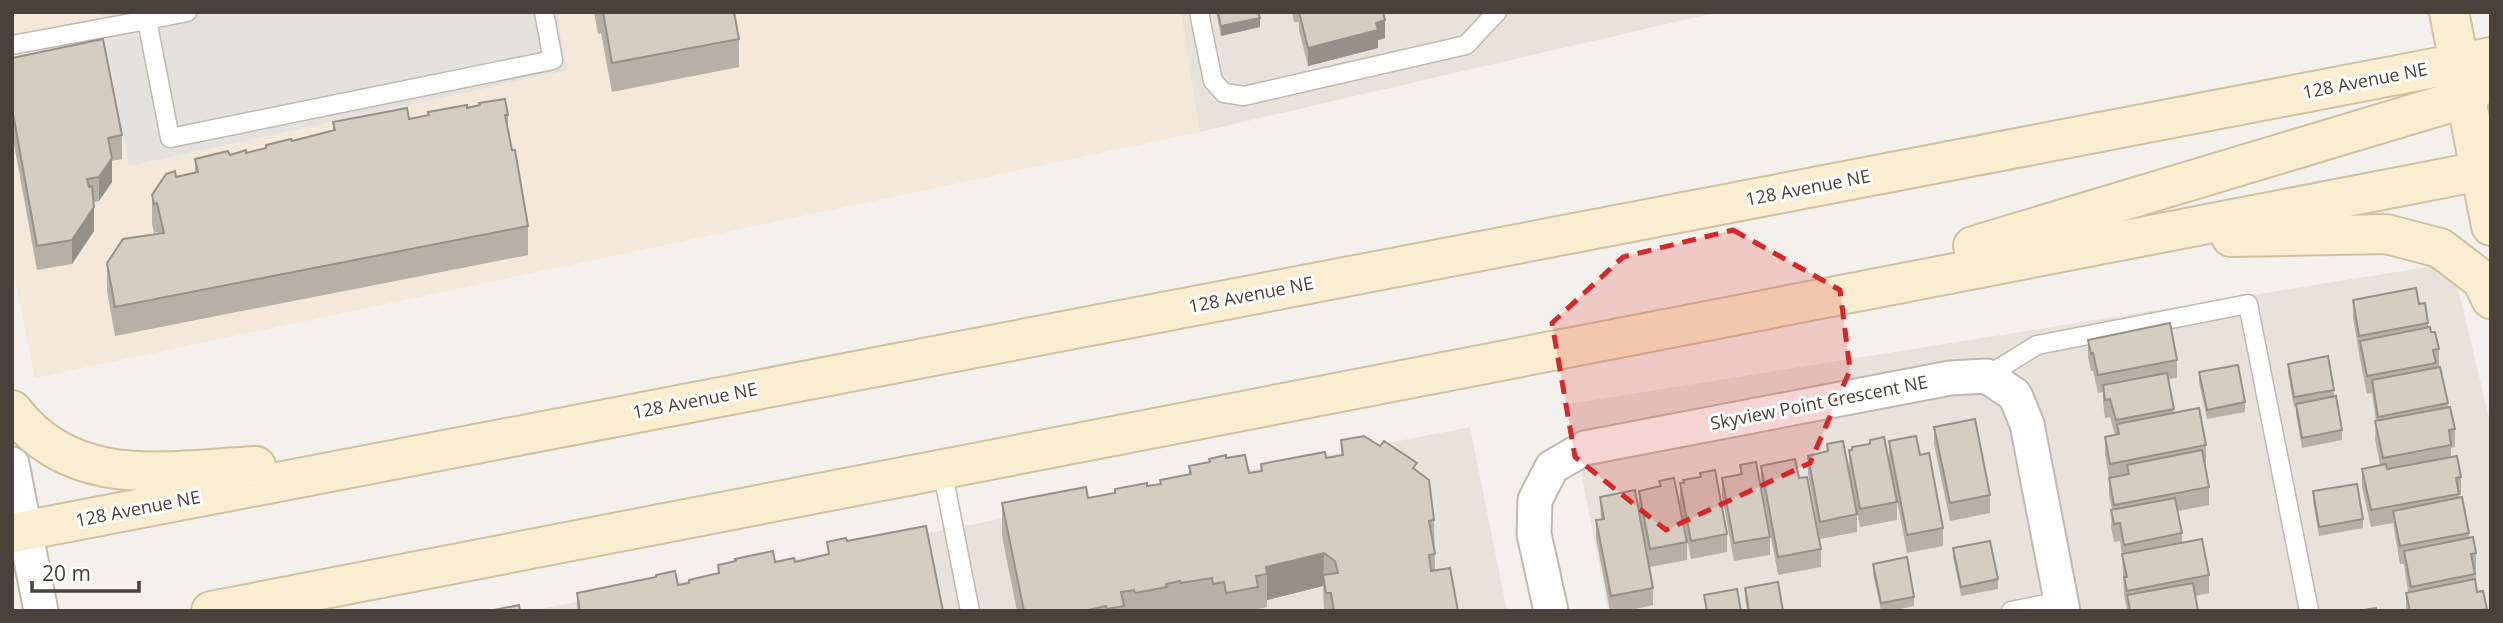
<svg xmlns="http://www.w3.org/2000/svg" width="2503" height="623" font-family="'Open Sans',sans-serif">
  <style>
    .residential { fill: #e8e3da }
    .commercial { fill: #f3e8da }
    .parking { fill: #e3e2df }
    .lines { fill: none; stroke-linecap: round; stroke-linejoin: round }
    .lane-casing { stroke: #bfb9af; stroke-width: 21 }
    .street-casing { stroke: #bfb9af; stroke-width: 37 }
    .secondary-casing { stroke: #cfc1a0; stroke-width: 42 }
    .lane { stroke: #fff; stroke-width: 18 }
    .street { stroke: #fff; stroke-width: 33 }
    .secondary { stroke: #faeed0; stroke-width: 38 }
    .wall { fill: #b7b0a7 }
    .shaded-wall { fill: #959088 }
    .building { fill: #d5cdc2; stroke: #959088; stroke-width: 2 }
    .marked { fill: #d62828; fill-opacity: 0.2; stroke: #d62828; stroke-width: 5; stroke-dasharray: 14 9; stroke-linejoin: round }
    .labels { text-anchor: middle; stroke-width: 6; stroke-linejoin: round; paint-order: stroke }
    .street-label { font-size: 18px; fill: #48423a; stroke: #fff }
  </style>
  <rect width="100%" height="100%" fill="#f4f1ec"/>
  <path class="residential" d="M1176,12H1719L1200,132Z
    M2452,263L2491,426V611H1608L1568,404Z
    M1470,427L1507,611H530Z"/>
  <path class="commercial" d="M12,12H1181L1200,132L35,378L12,265Z"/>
  <path class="parking" d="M101,12H556L567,70L129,166Z"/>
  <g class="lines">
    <defs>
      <path id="lane" d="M145,12L147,20L187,12
        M1199,12L1213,81L1224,93L1244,96L1466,45L1497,12
        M12,45L147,20L170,138L553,60L544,12
        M1987,376L2037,345L2248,304L2309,611
        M942,469L970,611
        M2011,611L2061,601"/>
      <path id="street" d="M12,464L41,611
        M1551,611L1534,534L1535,500L1552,467L1585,448L1950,378L1987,376L2015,395L2027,424L2063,611"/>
      <path id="secondary" d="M2449,12L2491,226
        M2231,237L2386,234L2440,248L2482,280L2491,299
        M1973,246L2466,98L2491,76
        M12,410C73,491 168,470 256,466
        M12,533L2491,57
        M211,611L2491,169"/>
    </defs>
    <use href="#lane" class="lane-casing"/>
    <use href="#street" class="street-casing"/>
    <use href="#secondary" class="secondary-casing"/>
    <use href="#lane" class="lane"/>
    <use href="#street" class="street"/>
    <use href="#secondary" class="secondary"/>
  </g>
  <path class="wall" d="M594,12H734L739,39V67L612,92L601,33L598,34Z
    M1216,12H1258L1260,27L1221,36Z
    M1292,12H1383L1385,38L1378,40V48L1308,66L1299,30V22H1294Z
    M12,58L122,135V159L112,161V182L99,201L94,202V231L72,264L37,270L12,133Z
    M467,108L508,115V132L528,226V255L115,336L107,291V263L158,234L157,232L154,233L152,224V195L176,177L195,172V159L246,153L333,131V122L409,119Z
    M2353,300L2419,304L2428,323V327L2439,349V367L2448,407L2455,429V447L2451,448V457L2461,477V495H2459V498L2469,533V538L2476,553V571H2475L2477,592L2487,609V611H2406V593L2408,592L2404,564H2400L2393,523L2371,527L2362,487V469L2380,465L2375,439L2376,421L2372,393L2367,394L2360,359L2353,317Z
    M2088,340L2177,360V378L2169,379L2174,413L2206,445V463H2204L2209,487V505L2178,511L2182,533V543L2209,575V593L2195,596L2198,611H2127V609L2124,595L2122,554L2120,541L2114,542L2111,527L2112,509L2109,496V478L2105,454V437L2115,435L2110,417L2105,418L2103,403V392L2098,393L2093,371H2091L2088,357Z
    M2288,364L2334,390V397L2342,430V440L2302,448L2296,414V406L2294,407L2288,373Z
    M2199,372L2245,402V412L2207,419L2199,382Z
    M1934,427L1990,495V513L1950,521L1934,444Z
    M1341,440L1417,471L1434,520L1435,571L1458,611H1324L1323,586L1267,600V607L1258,609V611H1017L1002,536V503L1088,498L1115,493V489L1147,486L1160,484L1189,474V466L1209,462V459L1226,458L1249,473L1261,471V464L1326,458L1341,456Z
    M1870,440L1897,502V520L1860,527L1849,468V450L1870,444Z
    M1889,441L1920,455L1943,528V546L1907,553L1889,459Z
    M1827,444L1857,514V532L1820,539L1808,474V456L1827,451Z
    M1740,465L1770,537V555L1734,561L1722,496V478L1740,475Z
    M1761,466L1799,478L1821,549V567L1778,575L1761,484Z
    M1700,473L1727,534V552L1691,559L1680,501V483L1700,477Z
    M1659,481L1687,542V560L1650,567L1639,508V491L1659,487Z
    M2313,491L2363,519V528L2319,536L2313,501Z
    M1600,497L1653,588V605L1626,611H1610L1596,538V520L1601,519Z
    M1953,548L1998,579V589L1961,596L1953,557Z
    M1873,564L1914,597V606L1892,611H1881L1873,574Z
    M1745,588L1783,611H1747L1745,598Z
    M577,593L580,611H577Z"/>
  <path class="shaded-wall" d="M1260,18V27L1221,36V26Z
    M1385,20V38L1378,40V48L1308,66V48L1376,23Z
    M112,158V182L99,201V177Z
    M94,207V231L72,264V240Z
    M1324,553L1323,586L1267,600V574L1266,567Z"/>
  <path class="building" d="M603,12H734L739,39L612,63Z
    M1218,12H1258L1260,18L1221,26Z
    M1299,12H1383L1385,20L1376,23L1378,30L1308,48Z
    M103,39L122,135L108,138L112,158L99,177L87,179L89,187L92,186L94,207L72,240L37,246L12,108V58Z
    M505,99L508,115H505L512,150H515L528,226L115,307L107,263L123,239L164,233L157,203L154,204L152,195L166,174L175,171L176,177L198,172L195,159L228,151L230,155L246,150V153L266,148V145L291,139L292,141L335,130L333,122L407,108L409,119L429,115L428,112L467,105V108L480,105L479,103Z
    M2416,288L2419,304L2425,303L2428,323L2359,336L2353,300Z
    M2170,323L2177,360L2098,375L2093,353L2091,354L2088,340Z
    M2430,327L2431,332H2435L2439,349L2433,350L2436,363L2367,376L2360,341Z
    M2328,356L2334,390L2294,397L2288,364Z
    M2238,365L2245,402L2207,410L2199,372Z
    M2440,367L2448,403L2378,417L2372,380Z
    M2167,373L2174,409L2116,420L2110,399L2105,400L2103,385Z
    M2336,396L2342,430L2302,438L2296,404Z
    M2450,407L2455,429L2449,430L2451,445L2383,458L2375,421Z
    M2199,408L2206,445L2110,464L2105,437L2119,434L2117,424Z
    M1975,419L1990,495L1950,503L1934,427Z
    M1364,436L1380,446L1384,441L1417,463L1413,468L1429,480L1434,520L1429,521L1435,554L1429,555L1431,571L1450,568L1458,611H1334L1331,593H1326L1323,575L1338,573L1335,561L1324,553L1266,567L1267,574L1256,576L1258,587L1226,593L1224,582L1213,584L1212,578L1181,583L1180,581L1166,584L1167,587L1135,593L1134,590L1121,592L1124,606L1107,609L1106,606L1084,611H1024L1002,503L1086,487L1088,498L1115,493V489L1147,483V486L1161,484L1160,480L1191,474L1189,466L1210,462L1209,459L1226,455V458L1245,455L1249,473L1262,471L1261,464L1325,452L1326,458L1343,455L1341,440Z
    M1916,436L1920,455L1929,453L1943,528L1907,535L1889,441Z
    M1884,437L1897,502L1860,509L1849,450H1852V447L1870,444V440Z
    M1843,441L1857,514L1820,522L1808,456L1828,451L1827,444Z
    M2202,450L2209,487L2114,505L2109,478L2129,474L2127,465Z
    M2457,456L2461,477L2456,478L2459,494L2371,510L2362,469L2386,464L2387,469Z
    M1795,459L1799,478L1807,477L1821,549L1778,557L1761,466Z
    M1756,462L1770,537L1734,543L1722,478L1742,474L1740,465Z
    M1715,470L1727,534L1691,541L1680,483H1684L1683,480L1701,477L1700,473Z
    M1674,478L1687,542L1650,549L1639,491L1661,486L1659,481Z
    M2357,484L2363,519L2319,527L2313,491Z
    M1635,490L1653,588L1611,596L1596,520L1604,519L1600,497Z
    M2462,497L2469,533L2400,546L2393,511Z
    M2175,498L2182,533L2124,545L2120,523L2114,524L2111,510Z
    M926,526L943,611H580L577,593L656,577V575L675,571L678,585L689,583V580L719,573L718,565L736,561L735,559L773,551L775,562L794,558L795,562L829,554L827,542L846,538L847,541Z
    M2473,537L2476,553L2471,554L2475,574L2411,587L2404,551Z
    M2202,539L2209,575L2127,591L2124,577H2127L2122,554Z
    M1990,541L1998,579L1961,587L1953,548Z
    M1907,557L1914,597L1881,603L1873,564Z
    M2475,579L2477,592L2483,591L2487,609L2482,610V611H2410L2406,593Z
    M1778,582L1783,611H1749L1745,588Z
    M2193,583L2198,611H2135V610H2130L2127,595Z
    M1737,589L1741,611H1707L1704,595Z
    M519,605L520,611H489Z
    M2376,608V611H2358Z"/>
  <path class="marked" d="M1733,230L1840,290L1850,370L1810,463L1666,530L1575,457L1552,323L1623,257Z"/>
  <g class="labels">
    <g class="street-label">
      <text transform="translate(2365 81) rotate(-11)" y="6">128 Avenue NE</text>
      <text transform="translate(1808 188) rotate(-11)" y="6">128 Avenue NE</text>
      <text transform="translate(1251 295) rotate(-11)" y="6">128 Avenue NE</text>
      <text transform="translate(695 401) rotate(-11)" y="6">128 Avenue NE</text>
      <text transform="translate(1819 403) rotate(-11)" y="6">Skyview Point Crescent NE</text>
      <text transform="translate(138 509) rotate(-11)" y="6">128 Avenue NE</text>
    </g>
  </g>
  <rect width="2503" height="623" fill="none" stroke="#48423a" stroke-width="28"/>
  <path d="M32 581v10h107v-10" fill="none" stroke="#48423a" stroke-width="3.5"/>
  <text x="42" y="581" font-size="21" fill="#48423a" stroke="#ffffff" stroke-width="5" paint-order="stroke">20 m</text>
</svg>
